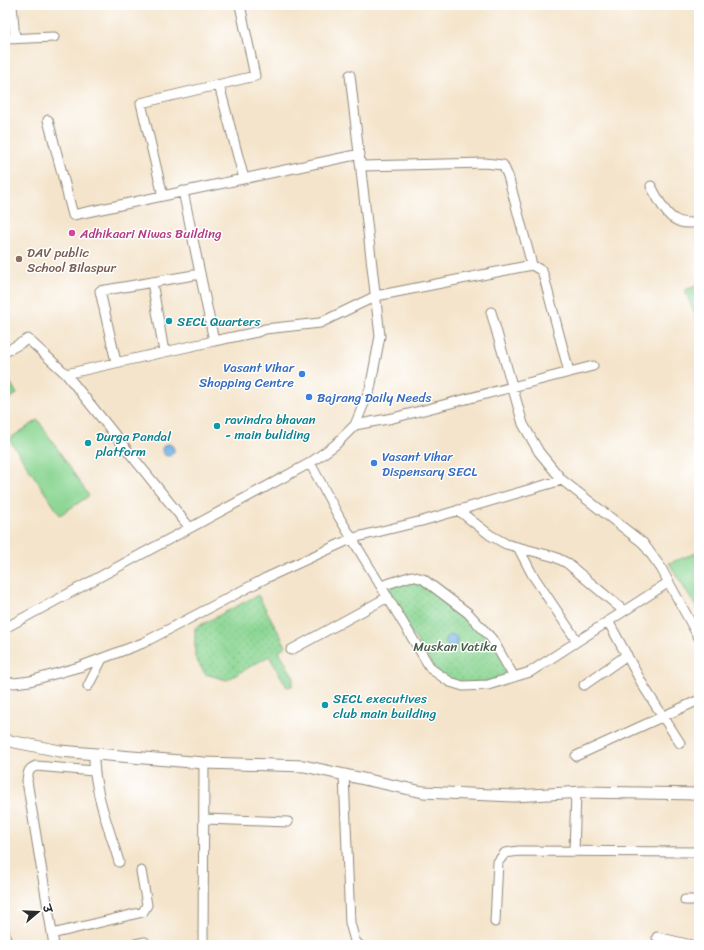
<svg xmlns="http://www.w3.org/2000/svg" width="704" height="950" font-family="Sriracha,'Playpen Sans Deva',sans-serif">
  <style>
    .grass { fill: url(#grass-dots); stroke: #5b805f }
    .garden { fill: #8bd693; stroke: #5b805f }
    .water { fill: #72b2e6; stroke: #4e6e88 }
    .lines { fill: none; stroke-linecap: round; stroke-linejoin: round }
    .minor-casing { stroke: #90887b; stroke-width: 11 }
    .major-casing { stroke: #90887b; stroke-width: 13 }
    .minor { stroke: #fff; stroke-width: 9 }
    .major { stroke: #fff; stroke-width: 11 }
    .hotel-dot { fill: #d1479c; stroke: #fff; stroke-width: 1.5 }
    .education-dot { fill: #8d6e63; stroke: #fff; stroke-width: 1.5 }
    .culture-dot { fill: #0f9aa8; stroke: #fff; stroke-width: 1.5 }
    .shop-dot { fill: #3f7fe0; stroke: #fff; stroke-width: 1.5 }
    .labels { text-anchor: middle; stroke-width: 3; stroke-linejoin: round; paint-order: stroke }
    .hotel-label { font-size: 13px; fill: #b23c85; stroke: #fff; text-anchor: start }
    .education-label { font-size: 13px; fill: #785e54; stroke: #fff; text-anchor: start }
    .culture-label { font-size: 13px; fill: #0d838f; stroke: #fff; text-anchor: start }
    .shop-label { font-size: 13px; fill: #366cbe; stroke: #fff; text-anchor: start }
    .park-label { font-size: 13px; fill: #485e4a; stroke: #fff }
  </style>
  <defs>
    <pattern id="grass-dots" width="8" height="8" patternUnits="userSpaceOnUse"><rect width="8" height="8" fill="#8bd693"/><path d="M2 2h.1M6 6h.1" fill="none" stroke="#78b87f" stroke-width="1.8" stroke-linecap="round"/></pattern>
  </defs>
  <rect width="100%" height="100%" fill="#fff"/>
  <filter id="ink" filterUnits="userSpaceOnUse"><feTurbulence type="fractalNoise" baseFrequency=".025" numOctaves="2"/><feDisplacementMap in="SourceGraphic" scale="8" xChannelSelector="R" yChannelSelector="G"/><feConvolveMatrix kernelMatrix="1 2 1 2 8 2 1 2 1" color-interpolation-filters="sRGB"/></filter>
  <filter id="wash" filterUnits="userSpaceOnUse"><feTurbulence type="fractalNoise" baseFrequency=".012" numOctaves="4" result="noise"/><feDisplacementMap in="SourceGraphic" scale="16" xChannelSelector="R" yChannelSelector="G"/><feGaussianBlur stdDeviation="0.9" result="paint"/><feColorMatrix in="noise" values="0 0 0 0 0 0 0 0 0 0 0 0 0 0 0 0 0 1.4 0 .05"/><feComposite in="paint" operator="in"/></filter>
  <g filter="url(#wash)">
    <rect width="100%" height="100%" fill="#f4e4cb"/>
    <path class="grass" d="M400,579H423L492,639L513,676L463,686L439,675L381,586Z
      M258,595L286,646L279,651L294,678L292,686L287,687L269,656L227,680L205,674L195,657V628Z"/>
    <path class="garden" d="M699,285V325L685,290Z
      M5,373L17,394L5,401Z
      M38,420L89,496L60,515L9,439Z
      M699,552V612L669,563Z"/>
    <path class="water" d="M162 450a6 6 0 1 1 12 0a6 6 0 1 1-12 0Z
      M449,635H454L457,638L456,647H450L445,643L446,637Z"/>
  </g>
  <g filter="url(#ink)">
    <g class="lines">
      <defs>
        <path id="minor" d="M12,5L15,39
          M5,39L54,37
          M219,85L244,179
          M48,120L73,215L360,154
          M362,166L485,163L503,165L508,176L532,265
          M651,186C663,208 670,228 699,222
          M163,196L141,103L255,76L240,5
          M152,282L164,352
          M491,312L523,424L539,452L562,480L643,543L661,568L699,638
          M214,341L257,332L265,329L320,323L376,296L532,265L542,271L544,277L569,372
          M5,352L28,339L66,374L190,528
          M116,362L100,291L200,274
          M66,374L214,341L183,191
          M355,425L393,418L593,366
          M310,463L339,517L431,669L450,682L463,686L488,685L530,672L669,582
          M458,510L490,535L506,544L555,557L567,563L624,611
          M519,549L532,574L577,641
          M381,586L412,576L423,579L468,613L492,639L514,677
          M608,621L644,687L680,743
          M5,628L310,463L335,445L355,425L370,389L380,336L350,75
          M291,650L388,597
          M5,681L14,683L30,681L79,667L143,643L266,578L353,538L422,521L562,480
          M584,685L627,655
          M88,686L102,659
          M94,754C93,790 109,827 119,862
          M576,756L699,700
          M344,775L350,923L355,941L359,945
          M204,819L288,822
          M574,852L576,793
          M685,900H699
          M495,922L498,862L505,853L519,851L699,852
          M5,934L6,945
          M52,934L143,912L147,905L141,871
          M657,937L691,945
          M54,945L27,781C28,773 28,769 36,766L94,771
          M131,945L145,942
          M203,945L204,763"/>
        <path id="major" d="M5,740L60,751L204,763L304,766L423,792L514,796L583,792L699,794"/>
      </defs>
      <use href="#minor" class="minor-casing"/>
      <use href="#major" class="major-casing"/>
      <use href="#minor" class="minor"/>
      <use href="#major" class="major"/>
    </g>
  </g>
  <circle class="hotel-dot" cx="72" cy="233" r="4"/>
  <circle class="education-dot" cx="19" cy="259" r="4"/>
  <g class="culture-dot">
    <circle cx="169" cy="321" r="4"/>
    <circle cx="217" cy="426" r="4"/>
    <circle cx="88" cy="443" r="4"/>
    <circle cx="325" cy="705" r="4"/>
  </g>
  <g class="shop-dot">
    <circle cx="302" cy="374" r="4"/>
    <circle cx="309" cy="397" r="4"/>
    <circle cx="374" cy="463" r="4"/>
  </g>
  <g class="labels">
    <g class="hotel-label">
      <text x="80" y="238">Adhikaari Niwas Building</text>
    </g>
    <g class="education-label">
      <text x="27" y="257">DAV public<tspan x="27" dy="15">School Bilaspur</tspan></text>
    </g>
    <g class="culture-label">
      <text x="177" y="326">SECL Quarters</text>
      <text x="225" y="424">ravindra bhavan<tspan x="225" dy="15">- main buliding</tspan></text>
      <text x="96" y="441">Durga Pandal<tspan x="96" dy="15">platform</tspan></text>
      <text x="333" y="703">SECL executives<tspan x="333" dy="15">club main building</tspan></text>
    </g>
    <g class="shop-label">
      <text x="294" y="372" text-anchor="end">Vasant Vihar<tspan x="294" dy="15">Shopping Centre</tspan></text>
      <text x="317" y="402">Bajrang Daily Needs</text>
      <text x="382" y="461">Vasant Vihar<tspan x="382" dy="15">Dispensary SECL</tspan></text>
    </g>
    <g class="park-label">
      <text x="455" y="651">Muskan Vatika</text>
    </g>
  </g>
  <rect width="704" height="950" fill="none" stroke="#fff" stroke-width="20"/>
  <g transform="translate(38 912) rotate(71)" stroke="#ffffff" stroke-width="3" paint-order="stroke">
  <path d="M0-3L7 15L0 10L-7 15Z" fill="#2b2b2b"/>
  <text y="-6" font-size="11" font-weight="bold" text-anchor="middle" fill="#2b2b2b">उ</text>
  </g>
</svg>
